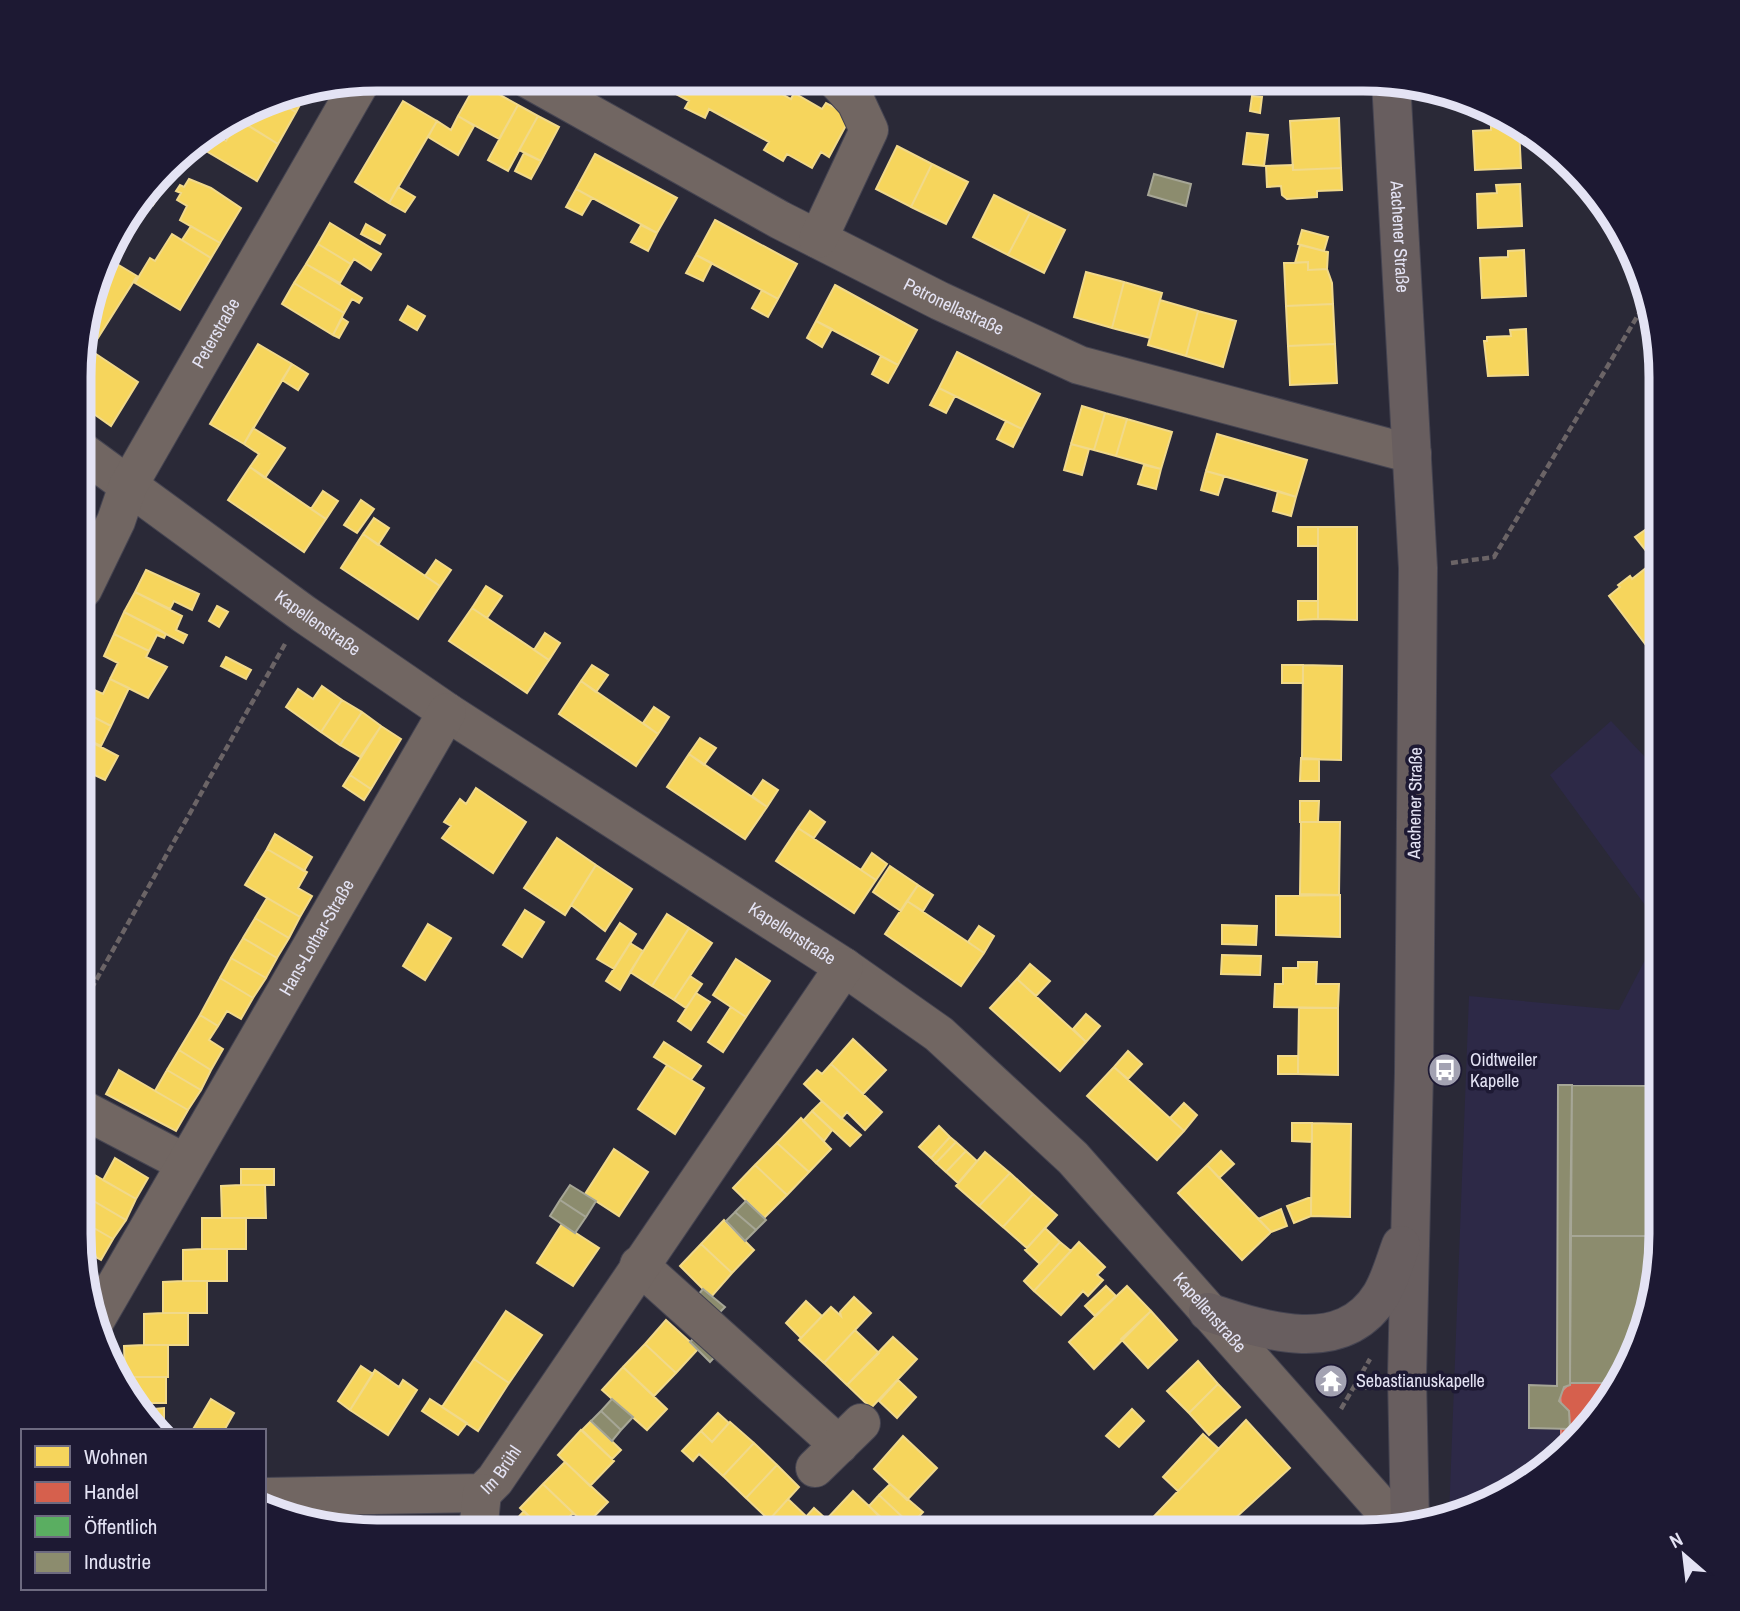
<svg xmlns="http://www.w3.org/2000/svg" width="1740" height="1611" font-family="'Archivo Narrow',sans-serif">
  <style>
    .built { fill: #2d2947 }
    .homes { fill: #f6d55c; stroke: #f1d98a; stroke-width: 2 }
    .shops { fill: #d6604d; stroke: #da877f; stroke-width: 2 }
    .public { fill: #5aae61; stroke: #83be8d; stroke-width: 2 }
    .industry { fill: #8c8c6e; stroke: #a6a696; stroke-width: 2 }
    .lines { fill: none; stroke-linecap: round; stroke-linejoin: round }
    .minor-casing { stroke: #454451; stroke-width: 40 }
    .major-casing { stroke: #454451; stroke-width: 40 }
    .path { stroke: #6b6466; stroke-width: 4.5; stroke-dasharray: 7 3.5; stroke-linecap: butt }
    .minor { stroke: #716662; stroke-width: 38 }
    .major { stroke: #685e5f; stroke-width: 38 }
    .labels { text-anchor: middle; stroke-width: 7; stroke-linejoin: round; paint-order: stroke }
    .street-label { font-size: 18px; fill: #e4e3f4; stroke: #1d1933 }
    .poi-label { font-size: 18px; fill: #e4e3f4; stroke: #1d1933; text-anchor: start }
    .rim { fill: none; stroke: #e4e3f4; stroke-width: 9 }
  </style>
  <rect width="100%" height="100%" fill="#2a2937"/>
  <path class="built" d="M1611,721L1661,774V927L1550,775Z
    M1661,929V1235L1631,1366L1559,1459L1477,1510L1449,1516L1469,996L1619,1010Z"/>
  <path class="homes" d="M667,79H755L791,99L794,93L822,109L826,103L851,116L829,157L821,152L812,168L787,154L783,161L764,150L769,142L709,109L705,118L685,108L689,101L663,87Z
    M477,82L518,105L499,139L458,116Z
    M308,90L296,112L274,99L281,95Z
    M1252,96L1262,97L1260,113L1250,111Z
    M274,99L296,112L278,144L238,119Z
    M403,101L437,121L389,203L355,182Z
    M518,105L538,116L508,171L488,160Z
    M458,116L474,126L458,155L428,137L437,121L451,130Z
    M538,116L559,127L541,161L519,150Z
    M1339,118L1341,168L1293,170L1290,121Z
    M239,120L278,144L257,181L206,151L216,135L226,141Z
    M1509,120L1519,128L1521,168L1475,170L1473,131L1491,130V121Z
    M1247,133L1268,135L1264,166L1243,164Z
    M897,146L932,164L911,207L876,189Z
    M524,153L541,161L531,179L515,171Z
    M595,154L677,198L657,233L576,189Z
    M932,164L968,182L946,224L911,207Z
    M1293,165V170L1341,168L1342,190L1317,191V197L1287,199L1282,195L1281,186L1267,187L1266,166Z
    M189,179L211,188L241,208L220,243L180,220L187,206L177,200L181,193L176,191L180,185L184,187Z
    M157,181L165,186L153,205L143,198Z
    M1520,184L1522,226L1478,228L1477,194L1497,193L1496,185Z
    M398,187L415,197L405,212L389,203Z
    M576,189L592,198L582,215L566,207Z
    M994,195L1030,213L1008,255L973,237Z
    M1030,213L1065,230L1044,273L1008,255Z
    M715,220L797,264L778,299L696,255Z
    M330,223L381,254L371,270L354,259L351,264L318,244Z
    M366,224L385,235L380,244L361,234Z
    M641,225L657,233L648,251L631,242Z
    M191,226L220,243L211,258L182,240Z
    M1302,230L1328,237L1324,251L1298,244Z
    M172,234L211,258L180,310L135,283L150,258L155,261Z
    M318,244L351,264L340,283L306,264Z
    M1300,245L1328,252L1327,269L1308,270V262L1295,263Z
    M1524,250L1526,296L1482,298L1480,258L1508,257V251Z
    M696,255L712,263L703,281L686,273Z
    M107,258L137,276L84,360V319Z
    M1308,262V270L1327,269L1332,283L1333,304L1286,306L1284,263Z
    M306,264L362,298L359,303L352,299L344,313L294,283Z
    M1086,272L1124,282L1112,328L1074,317Z
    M1124,282L1162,293L1150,338L1112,328Z
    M294,283L344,313L333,335L282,304Z
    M835,285L917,330L898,365L816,321Z
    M762,290L778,299L768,317L752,308Z
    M1160,300L1198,311L1186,356L1148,345Z
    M1333,304L1335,344L1288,346L1286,306Z
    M408,306L425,316L417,330L400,320Z
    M1198,311L1236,321L1223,367L1186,356Z
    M342,318L348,322L339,338L333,335Z
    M816,321L832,329L822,347L807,338Z
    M1526,329L1528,375L1488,376L1484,341H1487V337L1511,336L1510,330Z
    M258,344L292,364L244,444L210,424Z
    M1335,344L1337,383L1290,385L1288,346Z
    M90,350L138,382L111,426L84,407V360Z
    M957,352L1040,394L1022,429L939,388Z
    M881,356L898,365L888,383L872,374Z
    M292,364L308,374L298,390L282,380Z
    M939,388L955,396L946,413L930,405Z
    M1082,406L1105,413L1094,450L1071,444Z
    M1105,413L1127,419L1116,456L1094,450Z
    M1127,419L1172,432L1161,469L1116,456Z
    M1006,421L1022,429L1013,447L997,439Z
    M253,428L285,448L265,478L250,467L259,454L244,444Z
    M1217,434L1307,460L1296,497L1206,471Z
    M1071,444L1089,449L1082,475L1064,470Z
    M1144,465L1161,469L1156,489L1138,484Z
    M250,467L326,519L304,552L228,500Z
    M1206,471L1224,476L1218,495L1201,490Z
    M323,491L338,501L326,519L311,509Z
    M1278,491L1296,497L1291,516L1273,511Z
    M361,500L374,509L357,533L344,525Z
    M374,518L389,528L378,545L363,534Z
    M1661,519V556L1654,561L1635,537Z
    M1298,527H1318V546H1298Z
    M1318,527H1357V620L1318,619Z
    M363,534L440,586L418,619L341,568Z
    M1661,556V616L1653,621L1661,631V665L1609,596L1620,587L1618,585L1630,576L1632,579Z
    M436,560L451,570L440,586L425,576Z
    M146,570L199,594L192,610L174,601L170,609L135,592Z
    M486,586L502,596L487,618L472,608Z
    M135,592L182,616L176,630L187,635L183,643L124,612Z
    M1298,601H1318V619L1298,620Z
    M217,606L228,612L219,627L209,621Z
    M472,608L549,660L527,693L449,641Z
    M124,612L160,630L166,634L164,638L157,635L149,651L114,634Z
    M545,633L560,643L549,660L534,650Z
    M114,634L149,651L146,657L167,667L148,698L110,679L118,663L104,656Z
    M226,657L251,670L246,679L221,666Z
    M592,665L608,675L596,692L581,681Z
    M1282,665H1303V683H1282Z
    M1303,665L1342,666L1341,760L1302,759Z
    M110,679L129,688L111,726L82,711V698L88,687L103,694Z
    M581,681L658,734L636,766L559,714Z
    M322,686L342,700L321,732L286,707L298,689L313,699Z
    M342,700L362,712L340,745L321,732Z
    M654,707L669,717L658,734L643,723Z
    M82,711L111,726L101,746L82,737Z
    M362,712L381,726L360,757L340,745Z
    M381,726L401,739L371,789L350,775Z
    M82,737L118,756L105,780L88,772L91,767L82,763Z
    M700,738L716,748L704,765L689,754Z
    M689,754L767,807L745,839L667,787Z
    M1301,758L1319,759V781H1300Z
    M350,775L371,789L364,800L343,786Z
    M763,780L778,790L767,807L752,796Z
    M476,788L526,822L493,873L442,838L451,826L444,822L460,799L466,804Z
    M1300,801H1319L1318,822H1300Z
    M810,811L825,822L814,838L798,828Z
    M1301,822H1340L1339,895L1300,894Z
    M798,828L876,880L854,913L776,861Z
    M275,834L312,857L304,871L267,849Z
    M557,838L596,865L565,915L524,888Z
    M267,849L307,872L298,888L312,896L300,917L245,885Z
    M872,853L887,864L876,880L861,870Z
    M596,865L632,889L605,931L571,905Z
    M890,866L918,885L901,911L873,892Z
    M918,885L933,895L923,911L907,901Z
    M1340,895V937L1276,935V896Z
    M267,898L300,917L289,938L255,918Z
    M907,901L984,953L961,986L885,934Z
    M525,910L544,922L522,957L503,945Z
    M667,914L689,928L652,986L630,972Z
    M255,918L289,938L277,958L243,938Z
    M620,923L636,934L614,969L597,959Z
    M428,924L451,938L425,980L403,966Z
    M1222,925L1257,926L1256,945L1222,944Z
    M979,926L994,936L984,953L968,942Z
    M689,928L712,943L674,1000L652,986Z
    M243,938L277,958L266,978L231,958Z
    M630,943L643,951L620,990L606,981Z
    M1222,955L1261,956L1260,975L1221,974Z
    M231,958L266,978L253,998L220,978Z
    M736,959L770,981L746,1017L713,995Z
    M1298,962H1317L1316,984H1339L1338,1008L1274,1007L1275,984H1283V968H1298Z
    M1030,964L1050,981L1036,996L1017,979Z
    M690,976L702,984L686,1008L674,1000Z
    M220,978L253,998L241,1019L227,1011L218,1026L200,1015Z
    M1017,979L1086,1042L1060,1071L990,1008Z
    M696,993L710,1002L691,1030L678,1021Z
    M731,1007L746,1017L723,1052L708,1042Z
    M1299,1008H1338V1075L1298,1074Z
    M1086,1014L1100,1026L1086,1042L1073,1029Z
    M200,1015L218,1026L209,1040L223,1049L211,1070L179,1050Z
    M853,1039L886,1070L863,1094L831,1064Z
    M664,1042L701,1066L691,1080L654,1057Z
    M179,1050L211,1070L201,1090L167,1070Z
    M1128,1051L1142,1064L1128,1079L1114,1067Z
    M1278,1056H1298V1074H1278Z
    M831,1064L882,1112L865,1130L847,1112L841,1119L804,1084L817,1070L822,1074Z
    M667,1065L704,1088L675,1134L638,1109Z
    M1114,1067L1184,1131L1157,1160L1087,1096Z
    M119,1070L188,1110L176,1131L106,1094Z
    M167,1070L201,1090L188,1110L155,1091Z
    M822,1101L861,1135L850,1146L812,1111Z
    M1184,1103L1197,1115L1184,1131L1170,1118Z
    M812,1111L832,1130L824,1141L803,1121Z
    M801,1118L831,1149L809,1172L777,1143Z
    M1292,1123H1312V1142L1292,1141Z
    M1312,1123L1351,1124L1350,1217L1311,1216Z
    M939,1126L950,1137L931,1158L919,1147Z
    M950,1137L956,1142L936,1163L931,1158Z
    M956,1142L966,1151L946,1172L936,1163Z
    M777,1143L809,1172L787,1195L755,1165Z
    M614,1149L648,1172L619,1216L585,1194Z
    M966,1151L977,1161L958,1183L946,1172Z
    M1221,1151L1234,1164L1219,1178L1207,1165Z
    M985,1152L1010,1173L979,1206L956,1186Z
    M115,1158L148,1178L136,1199L103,1180Z
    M755,1165L787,1195L764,1218L733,1188Z
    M1207,1165L1271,1232L1242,1260L1178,1193Z
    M241,1169H274V1185H241Z
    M86,1170L136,1199L126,1220L80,1193V1182Z
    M1010,1173L1033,1194L1003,1227L979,1206Z
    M241,1185H265L266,1218H222L221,1186Z
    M1033,1194L1057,1215L1027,1248L1003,1227Z
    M1311,1197V1216L1294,1223L1287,1206Z
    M92,1200L126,1220L113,1239L80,1220Z
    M1281,1209L1287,1226L1271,1232L1258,1219Z
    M202,1218H246V1249H202Z
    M80,1220L113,1239L101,1260L79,1248Z
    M724,1220L754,1250L732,1273L701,1244Z
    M562,1224L599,1248L573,1286L537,1263Z
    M1045,1228L1060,1242L1040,1264L1025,1250Z
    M1060,1242L1071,1251L1034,1291L1024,1281Z
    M1079,1242L1105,1267L1097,1275L1103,1280L1088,1296L1083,1291L1061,1315L1034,1291Z
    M701,1244L732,1273L711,1297L680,1266Z
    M202,1249H227V1281H183V1250Z
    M183,1281H207V1313H163V1282Z
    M1106,1286L1116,1296L1095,1316L1085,1306Z
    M1127,1286L1151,1311L1094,1369L1069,1342Z
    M854,1297L871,1313L824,1363L799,1340L831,1307L841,1316L840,1312Z
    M806,1301L822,1316L801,1338L786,1323Z
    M506,1311L542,1335L509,1383L474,1359Z
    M1151,1311L1177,1340L1148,1368L1121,1339Z
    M163,1313H188V1345H144V1314Z
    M666,1320L698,1349L676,1373L645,1344Z
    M855,1330L879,1353L847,1385L824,1363Z
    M893,1337L917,1359L871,1408L847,1385Z
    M645,1344L676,1373L654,1396L623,1367Z
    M144,1345H168V1377H125L124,1346Z
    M474,1359L509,1383L478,1431L442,1407Z
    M1198,1361L1218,1384L1189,1413L1167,1391Z
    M361,1366L373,1374L350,1410L338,1401Z
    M623,1367L667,1409L647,1430L602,1390Z
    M375,1370L399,1387L403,1380L417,1390L388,1435L350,1410Z
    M120,1377H166V1403H149V1409L140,1410Z
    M898,1380L916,1397L897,1418L879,1401Z
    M1218,1384L1240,1407L1209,1435L1189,1413Z
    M211,1399L234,1413L225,1429L229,1431H192Z
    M430,1399L467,1423L458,1435L422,1411Z
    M164,1408V1423L148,1424L140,1410Z
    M1132,1409L1144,1421L1119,1447L1106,1436Z
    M718,1413L729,1423L712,1442L701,1431Z
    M1246,1420L1290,1468L1220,1532H1139Z
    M591,1421L621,1450L612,1459L582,1430Z
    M730,1422L754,1443L723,1476L699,1454L693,1461L682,1451L701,1431L712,1442Z
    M581,1430L614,1461L590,1486L558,1455Z
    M1203,1434L1219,1449L1178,1491L1163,1477Z
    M903,1436L937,1468L907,1500L874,1469Z
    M754,1443L777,1465L746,1498L723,1476Z
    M565,1462L608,1502L586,1525L543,1484Z
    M777,1465L799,1487L769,1520L746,1498Z
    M543,1484L573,1513L555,1532H535L540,1527L520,1508Z
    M890,1484L923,1512L911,1525L879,1495Z
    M853,1491L885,1521L875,1532H832L823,1523Z
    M879,1495L911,1525L905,1532H894L869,1506Z
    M788,1499L806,1516L792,1532H781L769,1520Z
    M814,1508L824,1517L810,1532H797L794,1530Z
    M524,1511L540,1527L535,1532H520L513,1523Z
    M370,1519V1531L331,1522V1520Z
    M444,1520V1532H400V1521Z"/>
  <path class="shops" d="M1570,1383H1617L1561,1456V1429H1570L1569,1411L1561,1405L1560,1393Z"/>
  <path class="public" d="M1323 1380a8 8 0 1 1 16 0a8 8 0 1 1-16 0Z"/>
  <path class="industry" d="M1154,174L1191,184L1186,206L1148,195Z
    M1558,1085H1572L1570,1385L1564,1387L1559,1401L1569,1411L1570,1429L1529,1428V1385L1557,1386Z
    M1572,1085L1661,1086V1236H1570Z
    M570,1185L596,1201L586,1217L560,1200Z
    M560,1200L586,1217L575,1233L550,1216Z
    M746,1201L766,1220L756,1230L735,1212Z
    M735,1212L756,1230L745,1241L726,1221Z
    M1570,1236H1661L1631,1366L1617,1383H1570Z
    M703,1289L725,1307L713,1319L693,1301Z
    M701,1331L721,1350L710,1362L690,1342Z
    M612,1399L633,1417L621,1430L601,1411Z
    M601,1411L621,1430L612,1441L591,1421Z"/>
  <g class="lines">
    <defs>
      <g id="minor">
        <path id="s1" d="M528,79L780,220L940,301L1079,365L1412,454"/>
        <path d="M818,239L869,130L856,102L835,79"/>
        <path id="s2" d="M84,453L304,614L447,712L844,967L939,1034L1073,1158L1400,1528"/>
        <path id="s3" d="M83,589L116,521L128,486L361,81"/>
        <path d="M80,1108L185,1163"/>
        <path d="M639,1265L839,1445"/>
        <path id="s4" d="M95,1321L447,712"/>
        <path d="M815,1468L861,1423"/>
        <path id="s5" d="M264,1497L482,1493L495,1480L844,967"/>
        <path d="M478,1532L482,1493"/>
      </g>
      <g id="major">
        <path id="s6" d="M1391,81L1418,568L1414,1072L1407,1377L1410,1525"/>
        <path d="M1208,1312C1262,1330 1342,1358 1381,1295C1390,1280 1395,1261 1401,1245"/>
      </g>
    </defs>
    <use href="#minor" class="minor-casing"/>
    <use href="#major" class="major-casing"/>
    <path class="path" d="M1451,563L1494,557L1647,300
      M81,1007L285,644
      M1354,1387L1374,1388
      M1341,1409L1370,1359"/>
    <use href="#minor" class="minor"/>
    <use href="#major" class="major"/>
  </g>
  <defs>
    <symbol id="bus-disc" viewBox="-11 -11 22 22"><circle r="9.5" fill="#a3a2b2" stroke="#1d1933"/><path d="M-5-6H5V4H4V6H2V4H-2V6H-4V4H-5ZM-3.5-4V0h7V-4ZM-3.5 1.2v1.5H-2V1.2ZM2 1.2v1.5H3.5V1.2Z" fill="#fff"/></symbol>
    <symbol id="temple-disc" viewBox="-11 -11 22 22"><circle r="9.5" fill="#a3a2b2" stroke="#1d1933"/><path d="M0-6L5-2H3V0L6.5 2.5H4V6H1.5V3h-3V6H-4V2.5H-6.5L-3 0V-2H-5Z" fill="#fff"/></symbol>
  </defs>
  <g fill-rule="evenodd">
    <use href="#bus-disc" x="1426" y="1051" width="38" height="38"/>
    <use href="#temple-disc" x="1312" y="1362" width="38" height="38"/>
  </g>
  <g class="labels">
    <g class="street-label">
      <text dy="6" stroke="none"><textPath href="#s6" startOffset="156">Aachener Straße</textPath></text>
      <text dy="6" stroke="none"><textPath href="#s1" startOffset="483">Petronellastraße</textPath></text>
      <text dy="6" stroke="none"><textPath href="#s3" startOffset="289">Peterstraße</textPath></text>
      <text dy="6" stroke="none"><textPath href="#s2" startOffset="289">Kapellenstraße</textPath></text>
      <text transform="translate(1415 803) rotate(-89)" y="6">Aachener Straße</text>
      <text dy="6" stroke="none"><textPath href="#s2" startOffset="856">Kapellenstraße</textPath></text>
      <text dy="6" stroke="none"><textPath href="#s4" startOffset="443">Hans-Lothar-Straße</textPath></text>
      <text dy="6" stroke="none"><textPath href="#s2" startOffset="1423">Kapellenstraße</textPath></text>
      <text dy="6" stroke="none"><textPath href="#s5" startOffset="248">Im Brühl</textPath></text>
    </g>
    <g class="poi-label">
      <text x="1470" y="1066">Oidtweiler<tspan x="1470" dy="21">Kapelle</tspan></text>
      <text x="1356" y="1387">Sebastianuskapelle</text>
    </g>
  </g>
  <path d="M0 0H1740V1611H0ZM377 91H1363A286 286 0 0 1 1649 377V1234A286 286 0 0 1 1363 1520H377A286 286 0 0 1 91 1234V377A286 286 0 0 1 377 91Z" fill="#1d1933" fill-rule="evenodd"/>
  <path class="rim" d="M377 91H1363A286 286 0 0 1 1649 377V1234A286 286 0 0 1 1363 1520H377A286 286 0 0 1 91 1234V377A286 286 0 0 1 377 91Z"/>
  <rect x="21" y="1429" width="245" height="161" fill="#1d1933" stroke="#6d6a80" stroke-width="2"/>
  <rect x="35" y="1446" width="35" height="21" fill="#f6d55c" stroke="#6d6a80" stroke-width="2"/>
  <text x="84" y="1464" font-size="21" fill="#e4e3f4">Wohnen</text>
  <rect x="35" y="1482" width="35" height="21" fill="#d6604d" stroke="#6d6a80" stroke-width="2"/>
  <text x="84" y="1499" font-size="21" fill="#e4e3f4">Handel</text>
  <rect x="35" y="1516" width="35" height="21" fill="#5aae61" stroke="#6d6a80" stroke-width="2"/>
  <text x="84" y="1534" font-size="21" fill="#e4e3f4">Öffentlich</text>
  <rect x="35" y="1552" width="35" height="21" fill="#8c8c6e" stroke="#6d6a80" stroke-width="2"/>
  <text x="84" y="1569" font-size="21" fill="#e4e3f4">Industrie</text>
  <g transform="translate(1684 1555) rotate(332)" stroke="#1d1933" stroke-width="5" paint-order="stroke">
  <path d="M0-5L12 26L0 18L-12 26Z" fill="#e4e3f4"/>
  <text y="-10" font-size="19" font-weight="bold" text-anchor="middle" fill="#e4e3f4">N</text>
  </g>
</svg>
